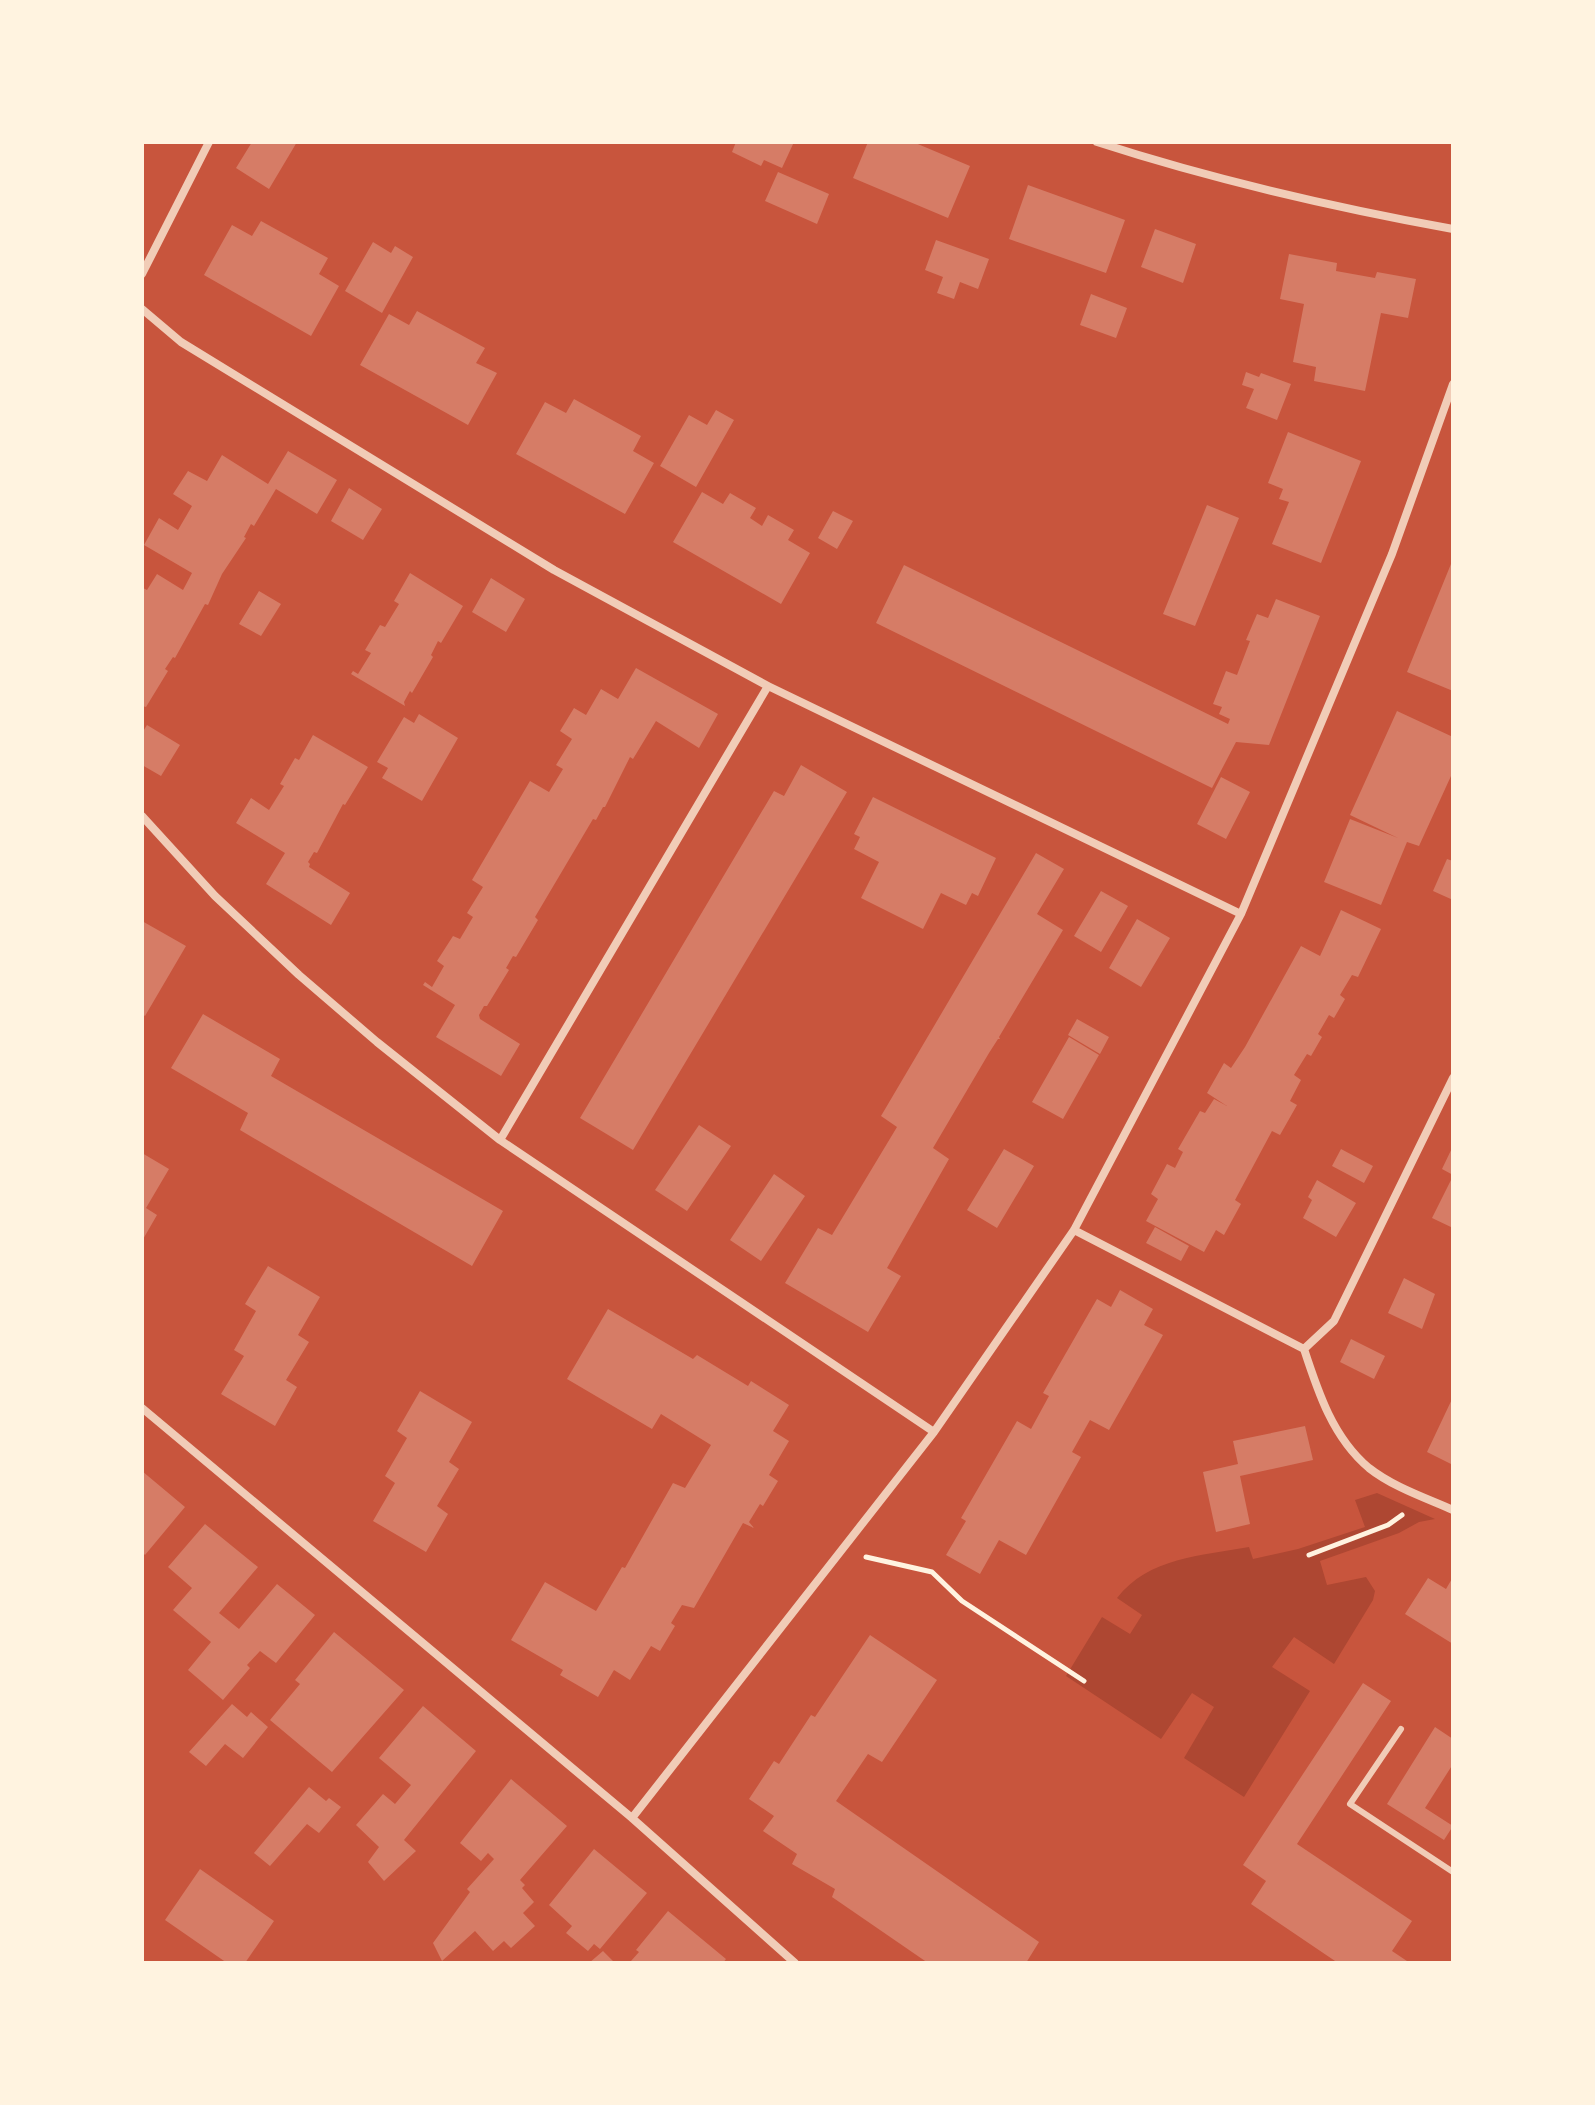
<svg xmlns="http://www.w3.org/2000/svg" width="1595" height="2105" font-family="Helvetica,sans-serif">
  <style>
    .green { fill: #ae4732 }
    .building { fill: #d67c66 }
    .lines { fill: none; stroke-linecap: round; stroke-linejoin: round }
    .path { stroke: #fff3e0; stroke-width: 5 }
    .service { stroke: #f1ccb7; stroke-width: 6 }
    .minor { stroke: #f1ccb7; stroke-width: 8 }
  </style>
  <rect width="100%" height="100%" fill="#c8553d"/>
  <path class="green" d="M1377,1493L1435,1519L1419,1522L1399,1533L1320,1561L1327,1585L1366,1577L1375,1591L1373,1600L1334,1664L1294,1637L1272,1667L1310,1691L1244,1797L1184,1758L1214,1707L1192,1693L1161,1739L1066,1676L1102,1617L1130,1634L1142,1615L1117,1598C1149,1557 1201,1556 1249,1547L1253,1559L1298,1549L1365,1527L1355,1500Z"/>
  <path class="building" d="M252,142H297L269,189L236,168Z
    M736,142H794L782,168L764,160L761,166L732,152Z
    M868,142H913L970,166L948,218L853,178Z
    M778,172L829,194L817,224L765,201Z
    M1028,185L1125,220L1106,273L1009,239Z
    M261,221L328,258L319,274L339,286L311,336L204,275L232,225L252,236Z
    M1155,229L1196,244L1183,283L1141,267Z
    M936,240L989,259L978,289L960,282L954,299L937,293L943,277L925,270Z
    M373,242L391,253L395,246L413,257L382,313L345,291Z
    M1289,254L1337,263L1336,271L1375,278L1377,272L1416,279L1408,318L1381,313L1365,391L1314,381L1316,367L1293,362L1304,304L1280,299Z
    M1091,294L1127,308L1116,338L1080,325Z
    M417,311L485,348L476,363L497,373L468,425L360,365L389,314L409,325Z
    M1246,372L1259,377L1261,373L1291,384L1277,420L1246,408L1254,389L1242,385Z
    M574,399L641,436L633,451L654,463L625,514L516,454L545,402L566,413Z
    M716,410L734,420L696,487L660,466L689,415L707,425Z
    M1288,432L1361,461L1321,563L1272,544L1289,502L1279,499L1283,489L1268,483Z
    M288,451L337,480L317,514L276,489L254,526L251,524L244,537L246,538L222,574L208,605L205,604L175,658L173,657L165,669L168,671L146,707L142,706V590L143,588L147,590L157,574L183,590L192,573L144,545L159,518L178,530L192,506L173,494L188,471L207,481L222,455L268,484Z
    M349,488L382,509L363,540L331,521Z
    M702,492L723,504L730,493L756,508L750,518L762,526L768,515L794,530L788,540L810,553L781,604L673,542Z
    M1207,505L1239,518L1195,626L1163,614Z
    M833,511L853,521L837,549L818,538Z
    M1453,559V691L1407,672Z
    M904,565L1228,724L1230,719L1219,714L1222,707L1213,704L1226,671L1237,675L1250,641L1246,640L1257,614L1268,618L1276,599L1320,616L1269,745L1236,742L1212,788L876,623Z
    M410,573L463,606L441,643L438,641L431,655L433,657L412,693L410,691L404,702L405,706L351,674L353,671L358,674L371,653L365,650L380,625L385,627L399,604L394,601Z
    M491,578L525,599L506,632L472,612Z
    M259,591L281,604L261,636L239,624Z
    M636,668L718,714L699,748L656,721L633,759L630,757L605,807H603L596,820L593,819L535,917L538,920L516,957L513,956L506,968L509,970L487,1006H484L479,1015L480,1019L520,1044L501,1076L436,1037L455,1005L423,985L425,982L432,987L444,966L437,961L453,936L460,939L473,917L467,913L483,887L472,880L530,781L549,792L563,769L556,765L572,739L560,731L574,708L586,715L601,689L618,699Z
    M1397,711L1453,737V777L1451,776L1419,846L1407,842L1381,905L1324,882L1350,819L1398,838L1350,815Z
    M419,714L458,738L422,801L382,778L388,768L377,762L404,717L414,723Z
    M147,725L180,745L161,776L142,765V733Z
    M313,735L368,767L345,805L343,804L317,853L314,852L308,862L310,864L309,867L350,893L331,925L266,884L285,853L236,823L251,798L269,810L284,786L280,784L295,758L299,760Z
    M801,765L847,792L633,1150L580,1118L774,791L784,796Z
    M1221,777L1250,792L1226,839L1197,824Z
    M873,797L996,858L978,896L972,893L966,905L941,893L923,929L861,898L879,862L854,849L860,837L854,834Z
    M1036,853L1064,869L1037,914L1063,930L999,1037L1000,1039H998L989,1053L933,1148L949,1159L887,1268L901,1276L868,1332L785,1283L818,1228L832,1235L897,1127L881,1116Z
    M1447,859L1453,861V900L1433,891Z
    M1101,891L1128,906L1101,952L1074,936Z
    M1341,910L1381,929L1358,977L1352,975L1340,995L1345,999L1334,1018L1329,1015L1318,1034L1322,1037L1311,1056L1307,1054L1294,1075L1301,1080L1290,1101L1297,1105L1280,1135L1272,1131L1235,1200L1241,1204L1224,1235L1216,1230L1204,1252L1146,1221L1158,1199L1151,1194L1167,1164L1175,1168L1183,1152L1178,1149L1200,1111L1205,1113L1214,1099L1227,1106L1207,1093L1224,1063L1231,1068L1245,1047L1301,946L1320,956Z
    M1137,919L1170,938L1141,987L1109,968Z
    M142,921L186,946L145,1016L142,1014Z
    M203,1014L280,1059L271,1076L503,1211L472,1266L240,1130L248,1113L171,1068Z
    M1077,1019L1109,1037L1100,1054L1068,1035Z
    M1069,1037L1099,1055L1063,1119L1032,1102Z
    M699,1125L731,1146L687,1211L655,1190Z
    M1453,1146V1175L1442,1169Z
    M1004,1149L1034,1166L997,1228L967,1210Z
    M1341,1149L1373,1166L1364,1183L1332,1166Z
    M142,1153L169,1169L146,1208L157,1215L142,1241Z
    M774,1174L805,1196L761,1261L730,1240Z
    M1453,1176V1228L1432,1218Z
    M1317,1180L1356,1203L1336,1237L1303,1218L1312,1200L1308,1197Z
    M1155,1227L1189,1246L1181,1261L1146,1243Z
    M268,1266L320,1297L298,1335L309,1342L286,1380L297,1387L275,1426L221,1394L244,1356L234,1350L256,1311L245,1304Z
    M1404,1278L1435,1294L1422,1329L1388,1313Z
    M1120,1290L1153,1309L1144,1325L1163,1335L1109,1430L1090,1420L1072,1452L1081,1457L1026,1555L999,1540L980,1574L946,1555L966,1521L961,1518L1017,1421L1031,1429L1049,1396L1043,1393L1097,1299L1111,1307Z
    M608,1309L693,1359L697,1355L748,1386L751,1381L789,1405L773,1431L789,1441L769,1475L778,1481L763,1506L760,1504L749,1522L754,1528L743,1523L694,1608L682,1605L671,1623L675,1626L660,1651L651,1646L630,1680L614,1670L598,1697L560,1675L563,1670L511,1640L545,1582L596,1611L622,1567L625,1568L673,1483L685,1488L711,1445L661,1414L652,1429L567,1379Z
    M1351,1339L1385,1356L1374,1379L1340,1362Z
    M420,1391L472,1422L449,1462L459,1469L437,1506L448,1514L426,1552L373,1521L395,1483L385,1476L407,1438L397,1431Z
    M1453,1397V1465L1427,1452Z
    M1305,1426L1313,1460L1240,1476L1250,1524L1216,1532L1203,1472L1238,1464L1233,1441Z
    M142,1471L185,1507L145,1555L142,1552Z
    M205,1524L258,1567L219,1613L239,1629L277,1584L315,1615L276,1663L260,1651L247,1665L250,1668L223,1700L188,1670L211,1642L173,1610L192,1588L168,1567Z
    M1453,1577V1644L1405,1614L1428,1578L1446,1589Z
    M334,1632L404,1690L332,1772L270,1720L300,1684L295,1680Z
    M870,1635L937,1680L882,1762L868,1754L836,1801L1039,1942L1026,1963H928L832,1897L835,1889L792,1864L797,1854L763,1831L774,1816L749,1799L774,1761L779,1764L811,1715L815,1717Z
    M1363,1683L1391,1701L1297,1844L1412,1921L1392,1951L1410,1963H1338L1251,1904L1266,1881L1243,1865Z
    M232,1704L247,1717L251,1712L268,1727L243,1758L225,1744L206,1766L189,1752Z
    M423,1706L476,1751L404,1840L416,1851L384,1881L368,1862L379,1847L356,1825L383,1794L395,1804L411,1785L379,1758Z
    M1435,1727L1453,1739V1764L1425,1808L1453,1826L1444,1840L1387,1804Z
    M511,1779L567,1826L520,1880L525,1885L522,1888L534,1902L523,1913L535,1926L511,1948L504,1941L493,1951L475,1931L442,1961L433,1943L470,1892L467,1889L494,1859L488,1853L481,1861L460,1843Z
    M309,1787L326,1801L329,1798L341,1807L319,1833L307,1824L270,1866L254,1853Z
    M594,1849L647,1893L600,1949L594,1944L588,1951L566,1933L572,1926L549,1905Z
    M200,1869L274,1921L245,1963H227L165,1920Z
    M668,1911L726,1959L723,1963H633L631,1961L639,1952L636,1950Z
    M603,1951L615,1963H589Z"/>
  <g class="lines">
    <path class="path" d="M1309,1555L1388,1525L1402,1515
      M866,1557L932,1572L962,1601L1084,1681"/>
    <path class="service" d="M1401,1729L1350,1804L1453,1872"/>
    <path class="minor" d="M1097,142C1214,180 1332,207 1453,229
      M142,274L209,142
      M142,309L181,342L554,570L768,686L1241,914
      M142,816L215,896L299,975L377,1042L500,1140L934,1432
      M500,1140L768,686
      M1074,1230L1304,1349L1334,1321L1453,1078
      M1304,1349C1318,1392 1333,1438 1369,1468C1393,1487 1426,1498 1453,1510
      M142,1408L632,1818L795,1963
      M632,1818L934,1432L1074,1230L1241,914L1392,554L1453,384"/>
  </g>
  <rect width="1595" height="2105" fill="none" stroke="#fff3e0" stroke-width="288"/>
</svg>
